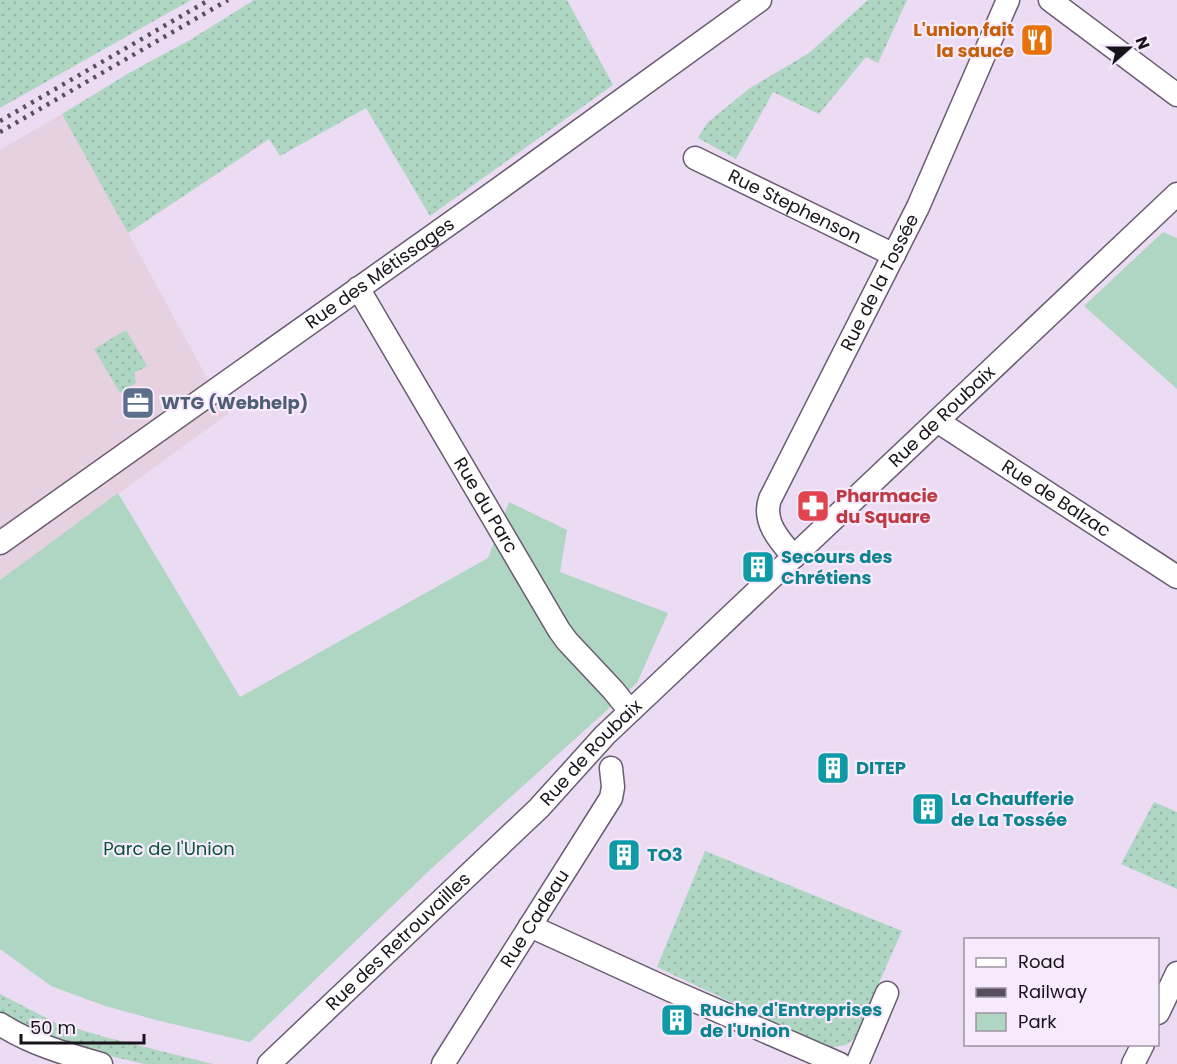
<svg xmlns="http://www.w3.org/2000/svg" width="1177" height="1064" font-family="Poppins,sans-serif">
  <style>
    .commercial { fill: #e6d1e0 }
    .grass { fill: url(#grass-dots) }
    .park { fill: #afd5c3 }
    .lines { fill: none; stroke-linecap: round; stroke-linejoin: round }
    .minor-casing { stroke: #695c70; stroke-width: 25 }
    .minor { stroke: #fff; stroke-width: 22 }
    .rail { stroke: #574f5b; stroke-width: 4.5; stroke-dasharray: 3 6; stroke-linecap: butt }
    .labels { text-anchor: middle; stroke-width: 4.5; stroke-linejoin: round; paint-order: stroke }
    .food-label { font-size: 18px; font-weight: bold; fill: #c56008; stroke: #f7eafd; text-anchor: end }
    .street-label { font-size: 18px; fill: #19131b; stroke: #f7eafd }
    .service-label { font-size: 18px; font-weight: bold; fill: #4e5e75; stroke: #f7eafd; text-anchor: start }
    .health-label { font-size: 18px; font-weight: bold; fill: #be3a42; stroke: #f7eafd; text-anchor: start }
    .culture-label { font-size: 18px; font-weight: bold; fill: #0d838f; stroke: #f7eafd; text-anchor: start }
    .park-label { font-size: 18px; fill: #07533a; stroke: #f7eafd }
  </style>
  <defs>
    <pattern id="grass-dots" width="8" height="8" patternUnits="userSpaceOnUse" patternTransform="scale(1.5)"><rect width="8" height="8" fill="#afd5c3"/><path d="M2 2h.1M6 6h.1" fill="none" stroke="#96b6a7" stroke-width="1.8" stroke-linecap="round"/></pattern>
  </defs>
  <rect width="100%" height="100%" fill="#ebdcf3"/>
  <path class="commercial" d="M62,114L91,165L214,391L229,413L0,580V150Z"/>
  <path class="grass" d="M0,0H191L0,108Z
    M254,0H567L613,85L430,216L366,108L280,156L269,139L128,233L62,114L129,73L190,40Z
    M868,0H907L878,63L866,57L819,114L773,92L736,159L698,138L707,123L750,88L809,53Z
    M126,330L147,366L134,373L136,383L120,393L94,349Z
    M1154,802L1177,812V889L1121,864Z
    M705,851L902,931L854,1039L846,1045L828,1048L657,967Z
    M0,994L54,1022L105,1037L213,1064H144L68,1046L17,1025L0,1013Z"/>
  <path class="park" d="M1163,232L1177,238V389L1084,306Z
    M118,493L240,697L488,558L509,502L567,530L560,572L668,613L637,683L432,868L250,1042L160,1021L105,1006L51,986L0,949V580Z"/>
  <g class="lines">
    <defs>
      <g id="minor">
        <path d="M1050,0L1177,95"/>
        <path id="s1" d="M695,158L894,255"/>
        <path id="s2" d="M358,288L559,630L567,641L613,690L630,711"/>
        <path id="s3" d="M937,421L1177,577"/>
        <path id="s4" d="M0,543L500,188L760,0"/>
        <path id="s5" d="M794,557C780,541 762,522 770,499L918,207L1008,0"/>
        <path d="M530,926L670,990L840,1064"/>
        <path d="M1158,1013L1177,973"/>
        <path d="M0,1024C31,1044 66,1054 101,1064"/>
        <path id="s6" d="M269,1064L539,808L605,735L658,685L1177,194"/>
        <path id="s7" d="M443,1064L611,798L613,787L611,768"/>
        <path d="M857,1064L887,993"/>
        <path d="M1133,1064L1143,1044"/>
      </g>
    </defs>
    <use href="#minor" class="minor-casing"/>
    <use href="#minor" class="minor"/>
    <path class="rail" d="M0,121L209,0
      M0,132L228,0"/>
  </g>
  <defs>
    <symbol id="restaurant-square" viewBox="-11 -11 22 22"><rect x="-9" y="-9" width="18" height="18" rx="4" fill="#e8710a" stroke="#f7eafd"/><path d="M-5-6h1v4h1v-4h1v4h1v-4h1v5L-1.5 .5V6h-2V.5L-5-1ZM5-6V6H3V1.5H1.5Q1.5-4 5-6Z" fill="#fff"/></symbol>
    <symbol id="office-square" viewBox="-11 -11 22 22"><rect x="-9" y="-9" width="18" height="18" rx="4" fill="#5c6f8a" stroke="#f7eafd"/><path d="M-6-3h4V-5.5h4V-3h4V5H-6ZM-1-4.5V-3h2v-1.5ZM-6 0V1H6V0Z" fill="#fff"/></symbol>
    <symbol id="pharmacy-square" viewBox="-11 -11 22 22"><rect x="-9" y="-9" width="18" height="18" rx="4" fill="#e0444e" stroke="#f7eafd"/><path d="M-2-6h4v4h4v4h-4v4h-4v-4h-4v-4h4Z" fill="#fff"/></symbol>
    <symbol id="building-square" viewBox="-11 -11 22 22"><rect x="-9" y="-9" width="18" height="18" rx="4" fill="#0f9aa8" stroke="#f7eafd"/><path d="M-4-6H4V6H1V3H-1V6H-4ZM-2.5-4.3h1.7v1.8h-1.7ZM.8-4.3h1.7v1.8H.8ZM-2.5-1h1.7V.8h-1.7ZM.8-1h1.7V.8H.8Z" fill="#fff"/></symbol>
  </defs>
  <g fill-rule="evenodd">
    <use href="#restaurant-square" x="1018" y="21" width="38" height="38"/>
    <use href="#office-square" x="119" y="384" width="38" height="38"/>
    <use href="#pharmacy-square" x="794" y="487" width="38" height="38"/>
    <use href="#building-square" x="739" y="548" width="38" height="38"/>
    <use href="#building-square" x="814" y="749" width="38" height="38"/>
    <use href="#building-square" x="909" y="790" width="38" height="38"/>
    <use href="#building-square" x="605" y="836" width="38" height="38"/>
    <use href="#building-square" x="658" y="1001" width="38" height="38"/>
  </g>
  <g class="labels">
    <g class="food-label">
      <text x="1014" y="36">L'union fait<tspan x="1014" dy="21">la sauce</tspan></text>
    </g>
    <g class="street-label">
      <text dy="6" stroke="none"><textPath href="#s1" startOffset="111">Rue Stephenson</textPath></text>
      <text dy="6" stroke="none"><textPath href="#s4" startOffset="466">Rue des Métissages</textPath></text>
      <text dy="6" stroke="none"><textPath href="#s5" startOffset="309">Rue de la Tossée</textPath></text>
      <text dy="6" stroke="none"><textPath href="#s6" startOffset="934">Rue de Roubaix</textPath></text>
      <text dy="6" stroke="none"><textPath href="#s3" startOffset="142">Rue de Balzac</textPath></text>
      <text dy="6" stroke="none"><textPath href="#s2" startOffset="252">Rue du Parc</textPath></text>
      <text dy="6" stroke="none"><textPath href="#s6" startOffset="448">Rue de Roubaix</textPath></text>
      <text dy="6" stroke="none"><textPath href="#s7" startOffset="172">Rue Cadeau</textPath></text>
      <text dy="6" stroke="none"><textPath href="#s6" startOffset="178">Rue des Retrouvailles</textPath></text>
    </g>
    <g class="service-label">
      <text x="161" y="409">WTG (Webhelp)</text>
    </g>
    <g class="health-label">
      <text x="836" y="502">Pharmacie<tspan x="836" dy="21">du Square</tspan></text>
    </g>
    <g class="culture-label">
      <text x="781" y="563">Secours des<tspan x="781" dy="21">Chrétiens</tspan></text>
      <text x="856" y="774">DITEP</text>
      <text x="951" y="805">La Chaufferie<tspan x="951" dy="21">de La Tossée</tspan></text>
      <text x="647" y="861">TO3</text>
      <text x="700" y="1016">Ruche d'Entreprises<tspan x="700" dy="21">de l'Union</tspan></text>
    </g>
    <g class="park-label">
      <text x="169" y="855">Parc de l'Union</text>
    </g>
  </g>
  <rect x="964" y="938" width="195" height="108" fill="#f7eafd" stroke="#9e94a3" stroke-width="1.5"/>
  <rect x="976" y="958" width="30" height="9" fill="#ffffff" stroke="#9e94a3" stroke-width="1.5"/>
  <text x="1018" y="968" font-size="18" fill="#19131b">Road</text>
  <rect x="976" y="988" width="30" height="9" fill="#574f5b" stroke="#9e94a3" stroke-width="1.5"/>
  <text x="1018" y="998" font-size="18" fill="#19131b">Railway</text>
  <rect x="976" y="1013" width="30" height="18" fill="#afd5c3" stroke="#9e94a3" stroke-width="1.5"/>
  <text x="1018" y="1028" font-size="18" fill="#19131b">Park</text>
  <g transform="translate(1129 48) rotate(69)" stroke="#f7eafd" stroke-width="4.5" paint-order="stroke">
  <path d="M0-4.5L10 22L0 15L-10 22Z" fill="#19131b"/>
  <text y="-9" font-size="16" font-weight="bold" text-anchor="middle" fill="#19131b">N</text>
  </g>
  <path d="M21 1034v9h123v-9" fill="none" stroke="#19131b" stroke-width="3"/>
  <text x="30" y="1034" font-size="18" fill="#19131b" stroke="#f7eafd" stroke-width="4.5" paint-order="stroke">50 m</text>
</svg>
